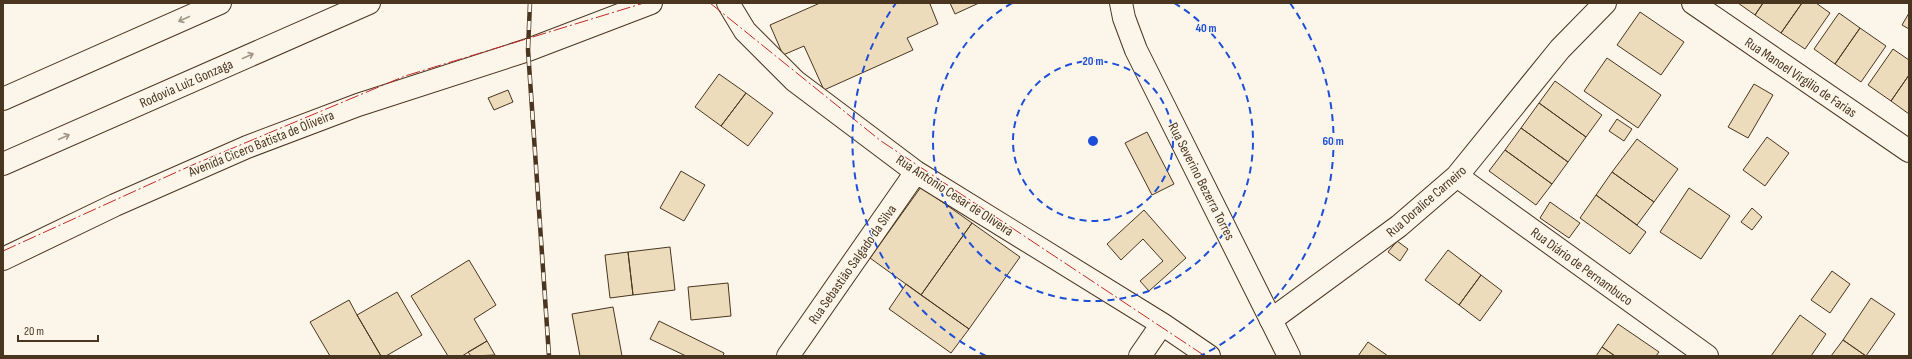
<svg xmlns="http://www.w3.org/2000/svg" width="1912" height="359" font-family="'Sofia Sans Condensed',sans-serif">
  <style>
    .building { fill: #ecdcbc; stroke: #4a3520 }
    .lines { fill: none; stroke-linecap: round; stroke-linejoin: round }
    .minor-casing { stroke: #4a3520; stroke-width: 24 }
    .secondary-casing { stroke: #4a3520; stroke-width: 24 }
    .trunk-casing { stroke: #4a3520; stroke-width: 24 }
    .minor { stroke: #fbf6e9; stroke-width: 22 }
    .secondary { stroke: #fbf6e9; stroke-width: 22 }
    .trunk { stroke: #fbf6e9; stroke-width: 22 }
    .rail-casing { stroke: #4a3520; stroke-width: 4.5 }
    .rail { stroke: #fbf6e9; stroke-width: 3; stroke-dasharray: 9; stroke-linecap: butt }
    .power { stroke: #c62828; stroke-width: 1; stroke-dasharray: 14 3 2 3; stroke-linecap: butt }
    .oneway { stroke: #a29684 }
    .ring { fill: none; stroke: #1d4ed8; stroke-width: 2; stroke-dasharray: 7 5 }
    .labels { text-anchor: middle; stroke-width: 3; stroke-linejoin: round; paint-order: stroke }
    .street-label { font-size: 14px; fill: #4a3520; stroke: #fbf6e9 }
    .centre { fill: #1d4ed8; stroke: #fbf6e9; stroke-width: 2 }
    .ring-label { font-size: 12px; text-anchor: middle; font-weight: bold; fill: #1d4ed8; stroke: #fbf6e9; stroke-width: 3; stroke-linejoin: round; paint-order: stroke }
  </style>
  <rect width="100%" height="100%" fill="#fbf6e9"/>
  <path class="building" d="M820,3H933L930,4L938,24L907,38L913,50L824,90L804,46L783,55L770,25Z
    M950,3H979L955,14Z
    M1738,3H1763L1755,15Z
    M1763,3H1802L1781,33L1755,15Z
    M1802,3H1816L1830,13L1805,49L1781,33Z
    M1640,12L1684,42L1661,75L1617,45Z
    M1839,13L1860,28L1835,64L1814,49Z
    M1909,13V29L1902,25Z
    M1860,28L1886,46L1861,82L1835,64Z
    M1893,49L1909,60V75L1891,101L1868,85Z
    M1607,58L1661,95L1638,128L1584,91Z
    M719,74L746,93L721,126L695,107Z
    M1909,75V114L1891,101Z
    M1555,81L1602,115L1586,137L1539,103Z
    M1754,84L1773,95L1748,138L1728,127Z
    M508,90L513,102L494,110L488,98Z
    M746,93L773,113L748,146L721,126Z
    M1539,103L1586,137L1568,162L1521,128Z
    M1617,119L1632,129L1624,141L1609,131Z
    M1521,128L1568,162L1552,184L1505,150Z
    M1147,132L1174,184L1152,195L1125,143Z
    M1767,137L1789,153L1765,186L1743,170Z
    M1637,139L1678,169L1654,202L1612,172Z
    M1505,150L1552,184L1536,205L1489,171Z
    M681,171L705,185L684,221L660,208Z
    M1612,172L1654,202L1637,225L1596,195Z
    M921,187L972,223L921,295L870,258Z
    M1689,188L1730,216L1701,259L1660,232Z
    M1596,195L1646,232L1630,254L1580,218Z
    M1550,202L1580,223L1569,238L1540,218Z
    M1752,208L1762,217L1752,230L1741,222Z
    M1144,210L1186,258L1149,291L1140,281L1163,261L1143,239L1121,260L1107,244Z
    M972,223L1020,257L969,329L921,295Z
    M1397,241L1408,249L1400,261L1388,252Z
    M670,247L675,290L633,295L628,252Z
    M1448,250L1481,275L1459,305L1425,280Z
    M628,252L633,295L610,298L605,255Z
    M469,260L496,305L474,319L487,341L462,356H448L411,296Z
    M1832,271L1850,284L1830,313L1811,300Z
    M1481,275L1502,291L1480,321L1459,305Z
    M728,283L731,316L691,320L688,287Z
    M906,284L969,329L951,353L889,309Z
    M397,292L422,335L386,356H381L357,315Z
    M1871,298L1895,314L1866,356L1843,340Z
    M349,300L357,315L381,356H330L310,322Z
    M613,307L622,356H580L572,314Z
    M1800,315L1826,334L1811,356H1771Z
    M659,321L724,353L723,356H686L650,339Z
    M1618,324L1659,352L1656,356H1615L1602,347Z
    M1843,340L1866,356H1831Z
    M487,341L495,355L471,356L468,352Z
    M1368,342L1388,356H1358Z
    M1602,347L1615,356H1596Z"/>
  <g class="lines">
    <defs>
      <path id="minor" d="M728,3L745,31L795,81L916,172L1162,324L1209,356
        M1693,3L1909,151
        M1457,176L1707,356
        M3,259L115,205L247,147L358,105L528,50L651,3
        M1271,320L1399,226L1457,176L1560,49L1605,3
        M788,356L916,172
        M1140,356L1162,324"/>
      <path id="secondary" d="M1121,3L1124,18L1136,50L1289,356"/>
      <path id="trunk" d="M3,99L220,3
        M3,164L369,3"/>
    </defs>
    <use href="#minor" class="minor-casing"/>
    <use href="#secondary" class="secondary-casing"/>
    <use href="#trunk" class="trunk-casing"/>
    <use href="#minor" class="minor"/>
    <use href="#secondary" class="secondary"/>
    <use href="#trunk" class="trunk"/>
    <defs>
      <path id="rail" d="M530,3L528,50L549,356"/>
    </defs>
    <use href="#rail" class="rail-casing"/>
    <use href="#rail" class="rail"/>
    <path class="power" d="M710,3L881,141L1205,356
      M3,251L190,166L405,76L644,3"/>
  </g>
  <defs><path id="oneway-shaft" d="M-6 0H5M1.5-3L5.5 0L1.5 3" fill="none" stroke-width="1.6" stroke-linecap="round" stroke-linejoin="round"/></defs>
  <g class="oneway">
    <use href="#oneway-shaft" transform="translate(184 19) rotate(156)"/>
    <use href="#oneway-shaft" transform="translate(248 56) rotate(-24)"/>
    <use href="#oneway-shaft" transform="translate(64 137) rotate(-24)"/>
  </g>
  <g class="ring">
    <circle cx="1093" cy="141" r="80"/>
    <path d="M1174 3A160 160 0 1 1 1012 3"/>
    <path d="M986 356A240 240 0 0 1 896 3M1290 3A240 240 0 0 1 1200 356"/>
  </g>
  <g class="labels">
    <g class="street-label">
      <text transform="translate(1801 77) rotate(34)" y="5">Rua Manoel Virgilio de Farias</text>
      <text transform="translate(186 83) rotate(-24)" y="5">Rodovia Luiz Gonzaga</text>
      <text transform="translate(261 143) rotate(-22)" y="5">Avenida Cicero Batista de Oliveira</text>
      <text transform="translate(1202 181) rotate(63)" y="5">Rua Severino Bezerra Torres</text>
      <text transform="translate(955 195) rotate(33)" y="5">Rua Antonio Cesar de Oliveira</text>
      <text transform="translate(1426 201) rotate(-41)" y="5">Rua Doralice Carneiro</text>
      <text transform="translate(852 264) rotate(-55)" y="5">Rua Sebastião Salgado da Silva</text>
      <text transform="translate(1582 266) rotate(36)" y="5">Rua Diário de Pernambuco</text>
    </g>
  </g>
  <circle cx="1093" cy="141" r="6" class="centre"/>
  <g class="ring-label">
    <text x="1206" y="32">40 m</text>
    <text x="1093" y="65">20 m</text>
    <text x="1333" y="145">60 m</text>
  </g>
  <rect width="1912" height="359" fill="none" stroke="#4a3520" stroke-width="8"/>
  <path d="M18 335v6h80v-6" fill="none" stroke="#4a3520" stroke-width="2"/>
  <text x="24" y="335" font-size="12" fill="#4a3520" stroke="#fbf6e9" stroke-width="3" paint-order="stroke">20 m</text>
</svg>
